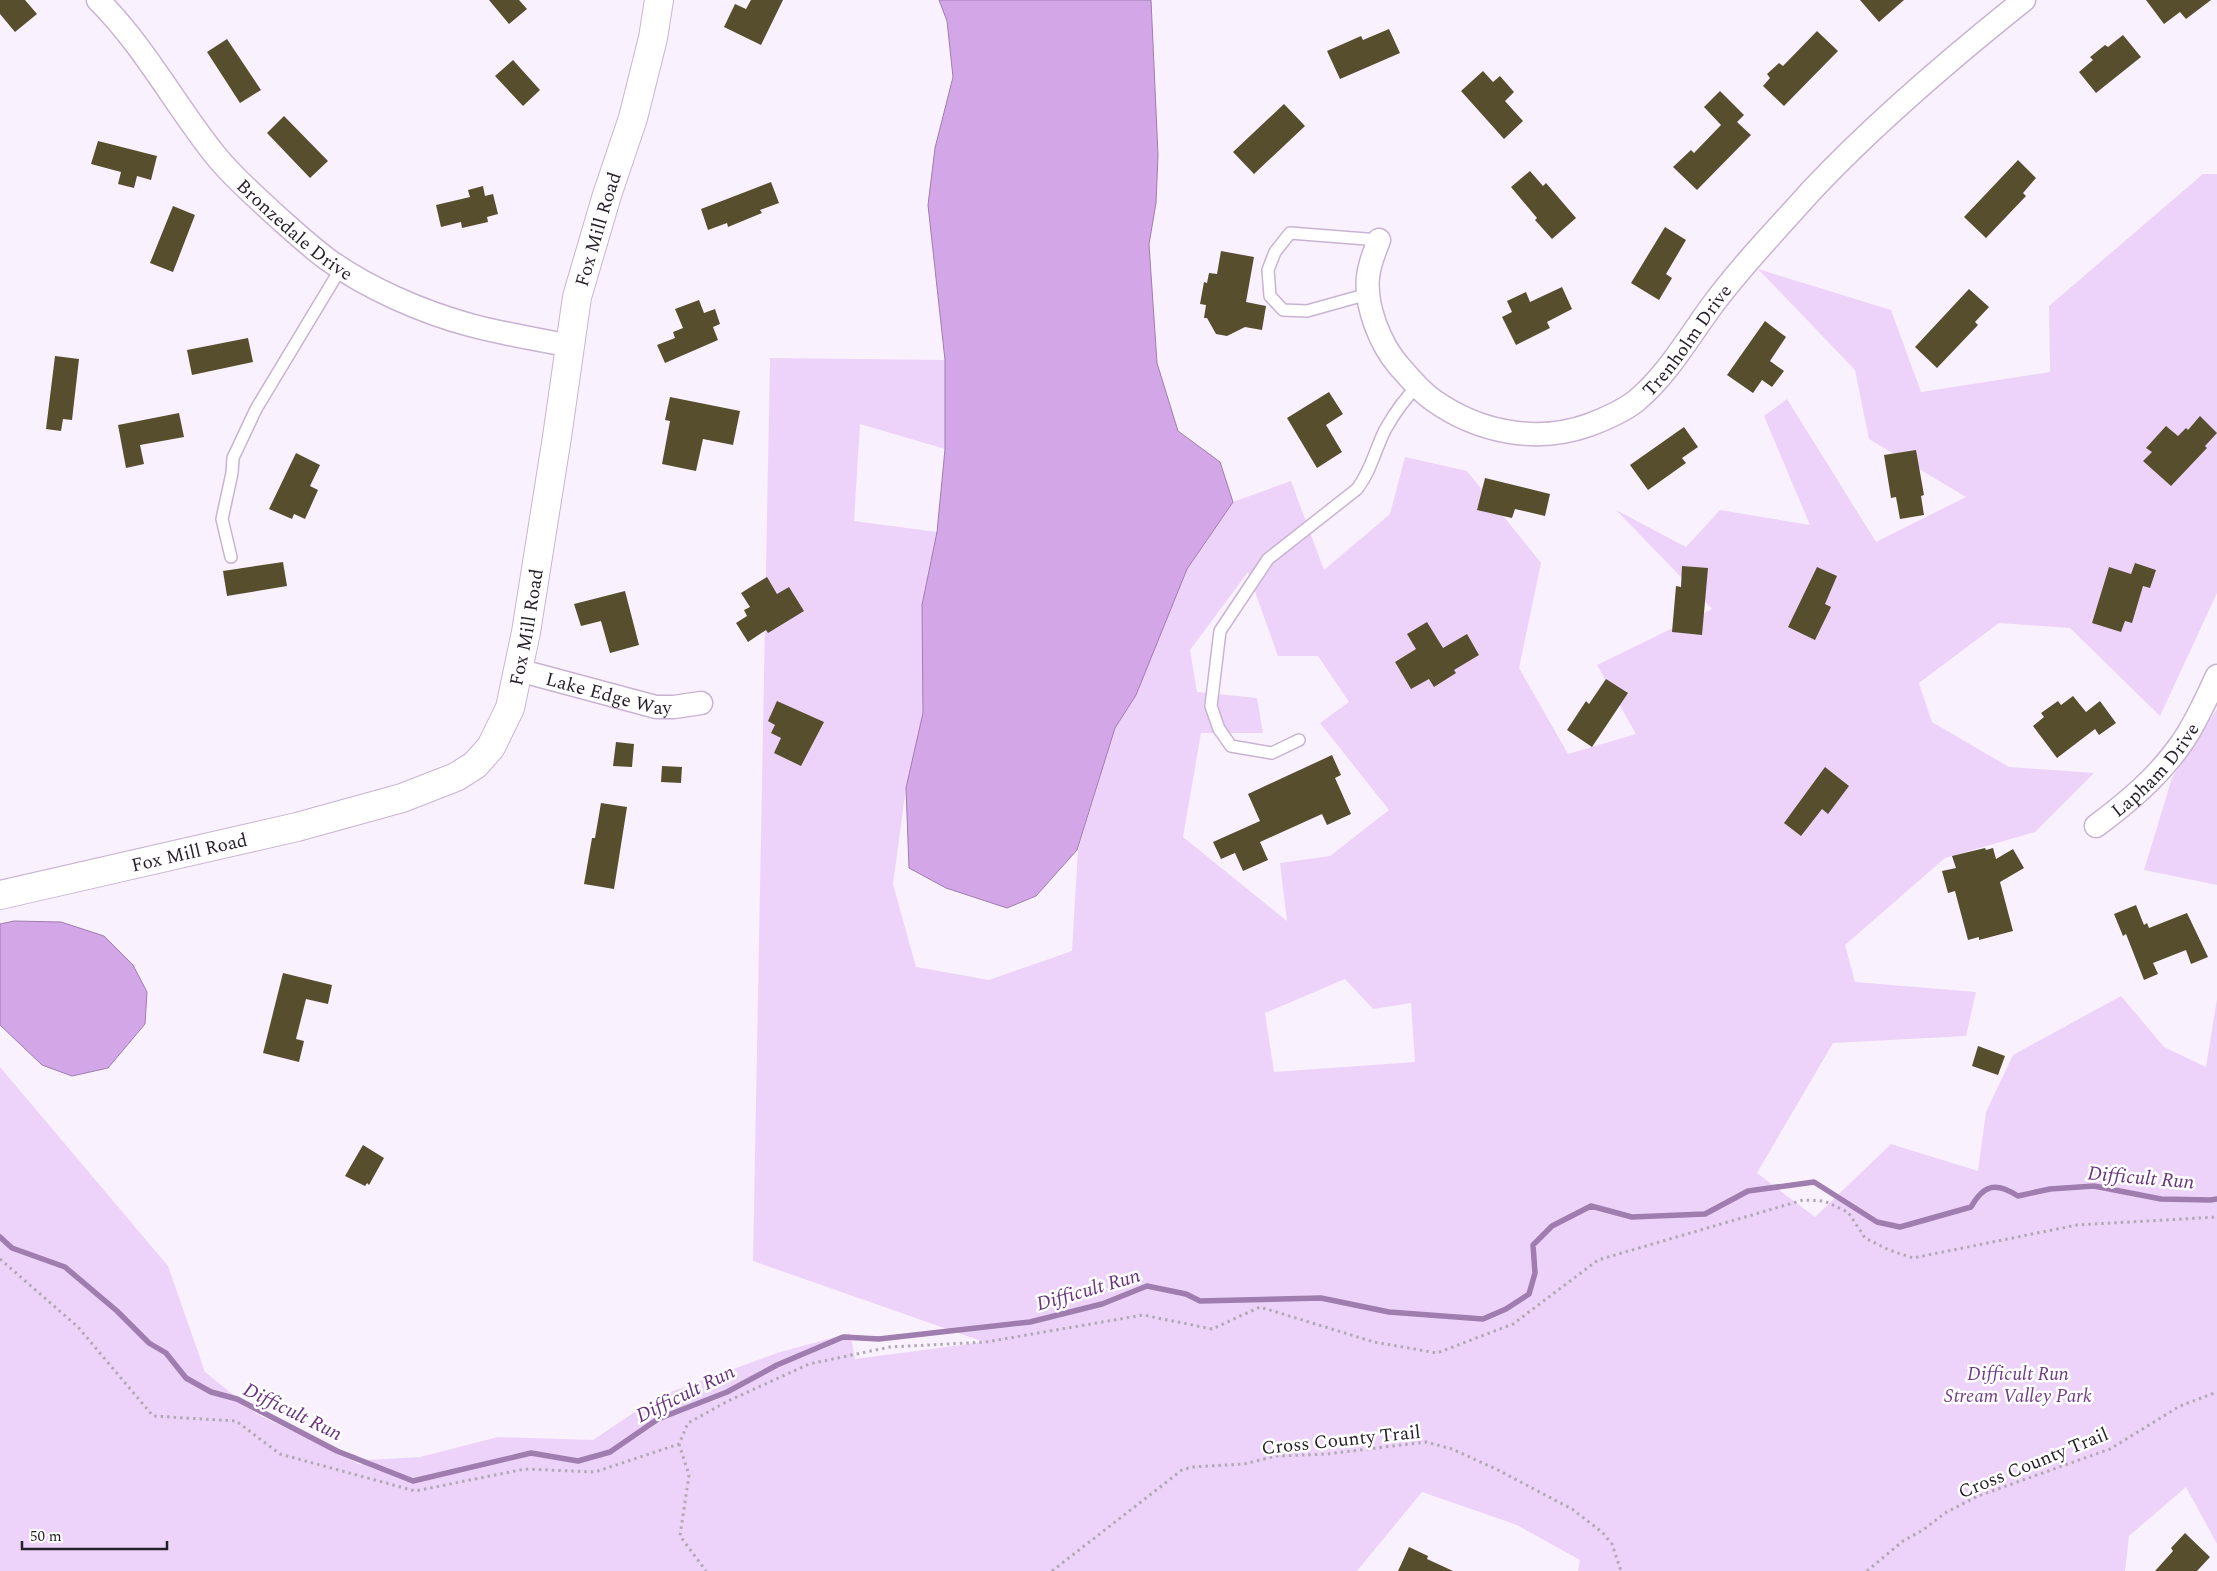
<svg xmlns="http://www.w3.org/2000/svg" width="2217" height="1571" font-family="Spectral,serif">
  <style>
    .green { fill: #edd3f9; fill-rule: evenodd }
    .water { fill: #d3a6e8; stroke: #9f7daf }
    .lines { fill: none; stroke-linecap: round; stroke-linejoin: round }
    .stream { stroke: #9f7daf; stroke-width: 5.5 }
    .building { fill: #574e2e }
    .lane-casing { stroke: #c8b3d2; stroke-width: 14 }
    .street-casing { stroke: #c8b3d2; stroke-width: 25 }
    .secondary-casing { stroke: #c8b3d2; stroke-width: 30 }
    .path { stroke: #b2a9b5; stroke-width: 3; stroke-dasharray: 2.5 4; stroke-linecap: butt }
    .lane { stroke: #fff; stroke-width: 11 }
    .street { stroke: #fff; stroke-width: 22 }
    .secondary { stroke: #fff; stroke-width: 28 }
    .labels { text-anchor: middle; stroke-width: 5; stroke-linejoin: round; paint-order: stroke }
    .street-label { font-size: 19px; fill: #261e29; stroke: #fff }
    .park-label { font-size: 19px; font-style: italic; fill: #713a88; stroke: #fff }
    .water-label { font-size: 20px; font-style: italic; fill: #69327f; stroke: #fff }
  </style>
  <rect width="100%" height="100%" fill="#faf1fe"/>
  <path class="green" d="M2203,174H2217V593L2160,716L2070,628L1999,623L1919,683L1932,722L2009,767L2094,773L2035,832L1945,858L1845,945L1855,982L1976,992L1966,1036L1833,1043L1757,1173L1815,1217L1891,1144L1978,1171L1986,1112L2013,1055L2121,996L2164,1047L2206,1067L2217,999V1544L2186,1487L2129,1536L2125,1571H1578L1580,1560L1517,1525L1422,1492L1357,1571H0V1067L168,1266L205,1372L257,1414L361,1465L367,1460L420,1457L498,1437L593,1440L657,1397L777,1353L850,1333L855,1359L984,1342L753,1261L770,358L945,360V449L860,424L854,521L937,532L922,605L923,713L906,788L893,884L916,967L989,980L1072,951L1078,850L1115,728L1136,695L1187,569L1233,502L1291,481L1324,570L1390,514L1405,457L1467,471L1541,563L1519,668L1568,754L1636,734L1597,665L1712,609L1616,510L1686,547L1720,510L1810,525L1764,416L1787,399L1876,542L1966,497L1869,439L1855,370L1758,269L1891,310L1921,392L2050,372L2049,306ZM1248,572L1278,656H1318L1349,702L1320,723L1389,810L1330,856L1280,863L1287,921L1183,837L1201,733H1263L1257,698L1197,692L1190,650ZM1345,979L1373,1009L1411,1003L1415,1062L1274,1072L1265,1013Z
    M2217,709V885L2144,870L2172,778Z"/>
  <path class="water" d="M939,0H1151L1158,155L1156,203L1149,244L1157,363L1178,431L1220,462L1233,502L1187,569L1136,695L1115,728L1077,850L1036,896L1007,908L946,888L909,868L906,788L923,713L922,605L937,532L945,449V360L928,205L935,148L953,77L947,21Z
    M14,921L61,922L104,936L133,965L147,992L145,1024L108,1068L72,1076L42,1065L0,1025V924Z"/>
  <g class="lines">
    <path class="stream" d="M0,1237L12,1248L65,1267L117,1311L149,1343L166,1353L186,1378L211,1392L237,1399L337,1451L413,1481L531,1453L578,1461L610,1452L658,1419L727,1392L777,1365L843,1337L879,1339L1030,1322L1102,1304L1147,1286L1186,1294L1200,1301L1321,1298L1389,1312L1483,1319L1506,1309L1529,1294L1535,1273L1533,1245L1552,1226L1591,1206L1632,1217L1705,1214L1748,1191L1814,1182L1877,1222L1900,1227L1971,1207C1984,1184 1996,1182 2018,1196L2050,1189L2094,1186L2161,1199L2210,1200L2217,1199"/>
  </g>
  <path class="building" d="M0,0H25L37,14L15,32L0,14Z
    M489,0H519L527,9L509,24Z
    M751,0H783L761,45L724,27L735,4L746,9Z
    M1860,0H1904L1879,22Z
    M2146,0H2211L2186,19L2180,12L2164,24Z
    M1389,29L1400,53L1340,79L1327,51L1361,36L1363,40Z
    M1817,31L1838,51L1784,106L1763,86L1770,78L1767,74L1779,63L1783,66Z
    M2123,35L2141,57L2096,93L2079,72L2093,60L2090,57L2105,45L2108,47Z
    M227,39L261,90L240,103L207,52Z
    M513,60L540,90L523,106L495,76Z
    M1483,71L1493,82L1500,76L1514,92L1505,101L1523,121L1504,139L1461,91Z
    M1720,91L1744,115L1737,122L1751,135L1697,190L1673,167L1691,150L1694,153L1721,125L1704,107Z
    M1284,104L1305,126L1254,174L1233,152Z
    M284,116L328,161L310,178L267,133Z
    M98,141L157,156L151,180L137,176L134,188L118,184L121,172L91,164Z
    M2018,160L2036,178L2023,193L2026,196L1986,238L1964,217Z
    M1530,171L1543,186L1546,183L1576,218L1552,239L1535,220L1537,218L1511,187Z
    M771,182L779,203L760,210L762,213L728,227L727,223L708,230L701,209Z
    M483,186L485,196L493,194L498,214L487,217L488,222L462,228L461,222L441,227L436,205L470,197L468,190Z
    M173,206L195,215L173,272L150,263Z
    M1665,227L1686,240L1666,274L1672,278L1659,300L1631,283Z
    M1221,251L1254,257L1246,302L1266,306L1262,330L1245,327L1227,336L1216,334L1207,318H1204L1206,305L1200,304L1204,282L1207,283L1209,273L1217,274Z
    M1562,287L1572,309L1547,322L1550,328L1516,345L1502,317L1512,312L1507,301L1526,292L1530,302Z
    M1969,289L1989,307L1975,322L1978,325L1937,368L1915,347Z
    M699,300L704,313L715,309L720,324L713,327L718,340L665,363L657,345L675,338L673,332L683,328L675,309Z
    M1765,321L1786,337L1770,361L1784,371L1772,387L1762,380L1753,393L1727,375Z
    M248,338L253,362L192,375L187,350Z
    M55,356L79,359L72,420L63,419L61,431L46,429Z
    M1329,392L1343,414L1326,425L1342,452L1317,468L1287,418Z
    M670,397L740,411L733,445L703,439L696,471L662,464L670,421L665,420Z
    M179,413L184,437L140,445L144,464L126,468L118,425Z
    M2200,416L2217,433L2205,446L2207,448L2171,486L2143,461L2152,452L2146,448L2166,426L2178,436L2186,428L2188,430Z
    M1684,427L1698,447L1682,458L1686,463L1648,490L1630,465Z
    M1916,450L1924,495L1921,496L1924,515L1900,519L1896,497L1891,498L1884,455Z
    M296,453L320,465L310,486L318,490L305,519L294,514L292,519L269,509Z
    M1485,478L1550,494L1545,516L1515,509L1512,518L1477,510Z
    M283,562L287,586L227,596L223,571Z
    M2135,563L2156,570L2150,588L2143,586L2132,623L2125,621L2121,632L2092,623L2109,567L2131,574Z
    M1682,566L1708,568L1702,635L1672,632L1676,586L1681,587Z
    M1817,567L1837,576L1825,604L1831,607L1815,640L1788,627Z
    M767,577L777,594L789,587L804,611L768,633L766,630L748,642L736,623L747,616L744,610L750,607L741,593Z
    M625,591L639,645L610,653L601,621L581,626L574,604Z
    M1427,622L1443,648L1467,634L1479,655L1454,670L1456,673L1434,687L1429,679L1411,689L1395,662L1416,649L1407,634Z
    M1606,679L1628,693L1592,747L1567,730L1586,701L1589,704Z
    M2073,696L2086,712L2100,701L2116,723L2099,735L2095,729L2057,758L2033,726L2044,717L2041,713L2058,701L2061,705Z
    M777,701L824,722L801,766L774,753L781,738L771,733L775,725L768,721Z
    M616,742L634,744L632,767L613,766Z
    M1332,755L1341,775L1335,778L1351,814L1327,825L1322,814L1260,842L1268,860L1243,871L1235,853L1221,859L1213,842L1260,821L1248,794Z
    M662,766L682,767L681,783L661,782Z
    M1825,767L1849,786L1828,814L1822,809L1801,836L1784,823Z
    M601,803L627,807L614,889L584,884L592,838H595Z
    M1985,848L1986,850L1993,848L1996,859L2013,849L2024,868L2000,882L2013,931L1979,940V937L1968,940L1955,891L1948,893L1942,871L1956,868L1952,856Z
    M2136,905L2144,925L2147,923L2149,928L2187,913L2208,957L2191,964L2186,950L2153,963L2158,974L2144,980L2126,934L2123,936L2114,914Z
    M283,973L332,985L328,1004L306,999L296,1039L304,1041L299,1062L263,1053Z
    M1978,1046L2005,1056L1998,1075L1972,1066Z
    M363,1145L384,1158L369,1185L367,1183L365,1186L345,1176Z
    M2185,1533L2210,1557L2197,1571H2155L2173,1551L2171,1548Z
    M1409,1547L1428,1556L1427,1559L1453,1571H1398Z"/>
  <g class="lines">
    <defs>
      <path id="lane" d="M1368,294L1307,311L1283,310L1270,296L1268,270L1275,252L1290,233L1379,240
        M231,557L222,519L232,473L233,458L256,409L341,268
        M1299,740L1272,753L1231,746L1219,729L1211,706L1220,631L1268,559L1357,489C1371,471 1375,450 1385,430C1394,414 1404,399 1417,387"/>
      <g id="street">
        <path id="s1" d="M98,0C145,47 175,105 216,156C233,177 253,194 272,212C290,228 307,244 327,259C367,288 422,312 470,325C503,334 537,339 570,346"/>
        <path id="s2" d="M1379,240C1375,251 1369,264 1368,277C1365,306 1380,344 1399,366C1410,378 1420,391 1433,400C1478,432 1536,444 1589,425C1605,419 1622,412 1636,401C1667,375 1687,340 1711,307C1741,266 1778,228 1812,190C1877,121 1950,59 2024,0"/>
        <path id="s3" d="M518,670L656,707H674L701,703"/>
        <path id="s4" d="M2096,826C2128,802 2158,777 2181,744C2196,723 2206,699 2217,676"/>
      </g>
      <g id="secondary">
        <path id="s5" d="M0,895L297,827L402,798L456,777L475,765L491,747L510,708L526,632L557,437L577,297L607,195L633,118L653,38L659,0"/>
      </g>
    </defs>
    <use href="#lane" class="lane-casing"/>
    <use href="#street" class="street-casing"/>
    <use href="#secondary" class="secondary-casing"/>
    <path class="path" d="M0,1259L78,1327L153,1416L236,1421L280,1454L415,1491L525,1469L595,1472L679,1444L688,1423L728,1401L809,1364L890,1347L986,1342L1143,1315L1212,1329L1260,1307L1374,1342L1437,1353L1513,1324L1598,1260L1803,1200L1824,1201L1848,1212L1865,1238L1889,1250L1913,1258L2077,1225L2217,1217
      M679,1444L689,1475L680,1536L706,1571
      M1052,1571L1182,1470L1192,1467L1244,1464L1276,1456L1327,1454L1426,1442L1452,1449L1498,1470L1572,1509L1602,1532L1612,1544L1621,1571
      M1867,1571L1903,1541L1923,1530L1945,1513L1978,1496L2110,1449L2180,1406L2217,1392"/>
    <use href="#lane" class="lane"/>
    <use href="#street" class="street"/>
    <use href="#secondary" class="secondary"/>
  </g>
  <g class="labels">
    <g class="street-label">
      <text dy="7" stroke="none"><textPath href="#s1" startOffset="304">Bronzedale Drive</textPath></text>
      <text dy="7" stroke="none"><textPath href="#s5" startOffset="1049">Fox Mill Road</textPath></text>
      <text dy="7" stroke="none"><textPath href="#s2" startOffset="480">Trenholm Drive</textPath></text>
      <text dy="7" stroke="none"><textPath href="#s5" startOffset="644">Fox Mill Road</textPath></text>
      <text dy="7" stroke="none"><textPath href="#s3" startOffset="94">Lake Edge Way</textPath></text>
      <text dy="7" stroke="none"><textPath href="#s4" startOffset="82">Lapham Drive</textPath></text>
      <text dy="7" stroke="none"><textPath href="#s5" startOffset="194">Fox Mill Road</textPath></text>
      <text transform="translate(1341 1439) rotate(-6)" y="7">Cross County Trail</text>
      <text transform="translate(2033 1462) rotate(-22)" y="7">Cross County Trail</text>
    </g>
    <g class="park-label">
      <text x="2018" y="1380">Difficult Run<tspan x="2018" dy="22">Stream Valley Park</tspan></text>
    </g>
    <g class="water-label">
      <text transform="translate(2141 1177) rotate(5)" y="7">Difficult Run</text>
      <text transform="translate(1088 1289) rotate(-16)" y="7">Difficult Run</text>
      <text transform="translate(685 1393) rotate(-26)" y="7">Difficult Run</text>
      <text transform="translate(293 1411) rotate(26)" y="7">Difficult Run</text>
    </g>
  </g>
  <path d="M22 1541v8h145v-8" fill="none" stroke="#261e29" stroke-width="2.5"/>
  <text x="30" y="1541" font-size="15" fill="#261e29" stroke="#ffffff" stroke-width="4" paint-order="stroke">50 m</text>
</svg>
